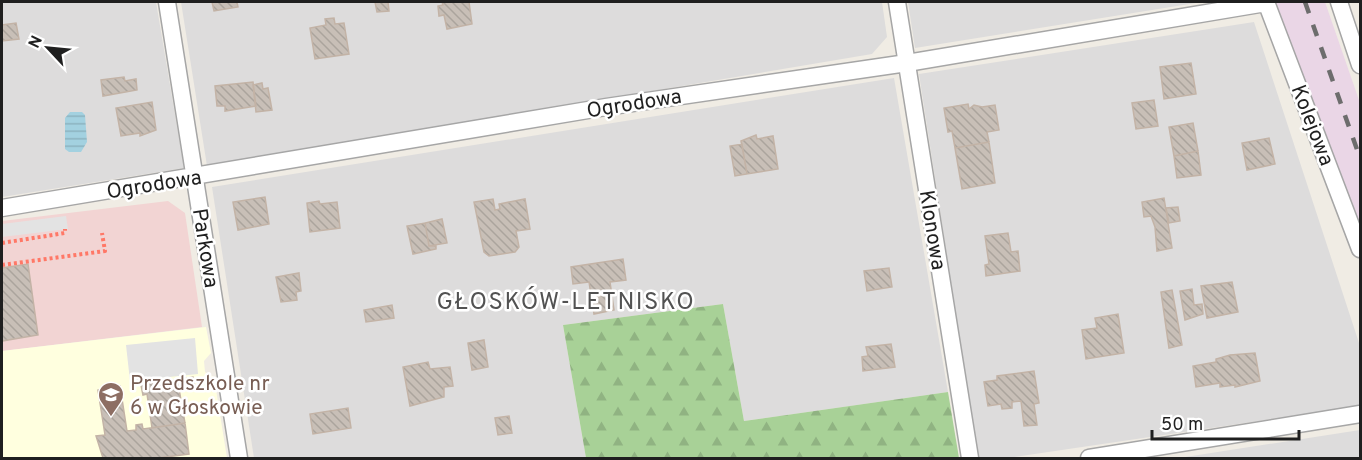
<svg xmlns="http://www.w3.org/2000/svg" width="1362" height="460" font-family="Overpass,sans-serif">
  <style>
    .residential { fill: #dddcdc }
    .commercial { fill: #f2d4d3 }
    .education { fill: #ffffdf }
    .railway { fill: #ead6e6 }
    .forest { fill: url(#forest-firs) }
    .parking { fill: #e3e3e3 }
    .water { fill: url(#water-rules) }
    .building { fill: url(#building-back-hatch); stroke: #c3b3a6; stroke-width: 1.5 }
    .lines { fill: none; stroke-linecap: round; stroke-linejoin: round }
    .street-casing { stroke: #a6a6a6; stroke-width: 19 }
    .path { stroke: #ff7867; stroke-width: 4; stroke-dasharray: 3 3; stroke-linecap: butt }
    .street { stroke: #fff; stroke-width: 16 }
    .rail { stroke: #6d6d6d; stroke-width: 4.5; stroke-dasharray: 12 12; stroke-linecap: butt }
    .labels { text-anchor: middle; stroke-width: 5; stroke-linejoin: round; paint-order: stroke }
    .street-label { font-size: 21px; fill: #1f1f1f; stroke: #fff }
    .education-label { font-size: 21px; fill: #785e54; stroke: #fff; text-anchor: start }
    .quarter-label { font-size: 24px; letter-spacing: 1.5px; fill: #525252; stroke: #fff }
  </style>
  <defs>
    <pattern id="forest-firs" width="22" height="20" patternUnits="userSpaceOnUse" patternTransform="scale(1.5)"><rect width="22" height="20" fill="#a8d197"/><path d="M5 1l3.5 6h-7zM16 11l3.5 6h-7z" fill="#90b382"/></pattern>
    <pattern id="water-rules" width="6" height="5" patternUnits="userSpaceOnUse" patternTransform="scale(1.5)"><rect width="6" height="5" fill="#a3d1e0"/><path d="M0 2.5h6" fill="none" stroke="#8cb3c0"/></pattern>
    <pattern id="building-back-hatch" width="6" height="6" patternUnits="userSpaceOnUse" patternTransform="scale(1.5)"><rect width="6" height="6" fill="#c8bfb7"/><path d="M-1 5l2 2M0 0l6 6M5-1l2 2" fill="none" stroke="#aba49d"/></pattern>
  </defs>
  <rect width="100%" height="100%" fill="#f0ece4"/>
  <path class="residential" d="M2,2H156L184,168L2,197Z
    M181,2H882L887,37L872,54L207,166Z
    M908,2H1202L915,48Z
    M1254,22L1360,346V406L1007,458H978L919,74Z
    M894,78L948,392L744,421L723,304L563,325L586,458H254L212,187Z
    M1360,430V458H1179Z"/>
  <path class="commercial" d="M168,201L185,213L202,327L2,351V221Z"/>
  <path class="education" d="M206,327L211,353L204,361L205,372L214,377L227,458H2V351Z"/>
  <path class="railway" d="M1273,2H1325L1360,103V228Z"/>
  <path class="forest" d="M723,304L744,421L948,392L959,458H586L563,325Z"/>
  <path class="parking" d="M66,216L68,229L2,237V224Z
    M195,338L198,374L130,381L126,345Z"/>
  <path class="water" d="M70,112H82L85,115L87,142L81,152H69L65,149V118Z"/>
  <path class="building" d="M212,2H237L238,7L214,11Z
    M375,2H388L389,11L377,12Z
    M442,2H469L472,24L447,29L444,15L439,16L438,6L443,5Z
    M334,18L335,24L344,23L349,54L315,59L310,28L326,25L325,19Z
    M16,23L19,39L2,41V25Z
    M1191,63L1196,94L1164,99L1160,67Z
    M124,77L125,81L136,79L137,90L103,96L101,80Z
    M253,82L256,106L225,111V106H217L215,86Z
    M262,83L263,89L268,88L272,110L256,112L253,85Z
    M1154,100L1158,126L1136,129L1132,103Z
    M152,102L156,130L140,136V133L121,136L116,108Z
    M968,104L969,109L974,105L982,107L995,105L999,130L987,132L989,142L955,148L952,131L948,132L944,108Z
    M1193,123L1198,151L1174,156L1169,127Z
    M756,135L757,139L773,136L778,169L747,174L741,141Z
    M1269,138L1275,164L1247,170L1242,143Z
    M989,142L995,183L962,189L955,148Z
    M742,144L747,174L735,176L730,146Z
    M1198,151L1201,175L1177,178L1174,156Z
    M265,197L269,224L238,230L233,202Z
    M1164,198L1172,248L1157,251L1155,227L1151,216L1144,217L1142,202Z
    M493,199L495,210L500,209L499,204L525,199L530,229L516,231L519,247L515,252L489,256L484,252L474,202Z
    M319,201L320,204L337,202L340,228L310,232L307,203Z
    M1178,207L1180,221L1169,223L1166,208Z
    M442,219L447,243L429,246L425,223Z
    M425,223L429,246H436V249L413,254L407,226Z
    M1008,233L1011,252L1018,251L1020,271L986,276L985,265L989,264L985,236Z
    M623,259L626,280L610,282L614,310L594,314L589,282L573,284L571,267Z
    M28,264L38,335L2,341V268Z
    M889,268L892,287L867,291L864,271Z
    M299,273L301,291L296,292L297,300L281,302L276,277Z
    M1232,282L1238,312L1207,318L1201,286Z
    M1192,289L1194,305L1202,304L1203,314L1185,320L1180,291Z
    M1172,290L1182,345L1169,348L1161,292Z
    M392,305L394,318L366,322L364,310Z
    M1118,314L1124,353L1086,359L1082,330L1097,328L1095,318Z
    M484,340L488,367L472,370L468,343Z
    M891,344L895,367L863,371L862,357L868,356L866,347Z
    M1255,353L1260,381L1235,387V385L1220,387V383L1196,387L1193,366L1216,362V359L1230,355Z
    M428,362L430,369L450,367L453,386L444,387V397L410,406L403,367Z
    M1034,371L1039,403L1034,404L1037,425L1024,426L1021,401L1012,402V408L1002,409L1001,404L988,406L984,382L997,380V376Z
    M193,377L195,387L179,389L185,423L152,428L147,394L143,395L141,385Z
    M120,386L127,431L136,430V425L142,424L143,429L185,423L189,454L158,458H103L96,436L105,435L98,390Z
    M348,408L351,428L313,434L310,414Z
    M509,416L512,433L498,435L495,418Z"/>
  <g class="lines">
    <defs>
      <path id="street" d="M167,2L239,458
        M897,2L970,458
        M1266,2L1360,249
        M1339,2L1360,65
        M2,208L606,107L907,63L1266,3
        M1089,458L1360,414"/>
    </defs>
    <use href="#street" class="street-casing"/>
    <path class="path" d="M2,243L65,233V229
      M2,265L105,251L102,233"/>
    <use href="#street" class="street"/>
    <path class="rail" d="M1305,2L1360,158"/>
  </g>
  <defs>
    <symbol id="school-pin" viewBox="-11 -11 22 30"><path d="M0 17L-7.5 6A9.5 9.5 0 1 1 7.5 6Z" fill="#8d6e63" stroke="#fff"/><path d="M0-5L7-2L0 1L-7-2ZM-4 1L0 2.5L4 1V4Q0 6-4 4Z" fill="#fff"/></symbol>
  </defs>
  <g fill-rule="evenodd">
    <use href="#school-pin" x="96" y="380" width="30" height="40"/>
  </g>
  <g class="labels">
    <g class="street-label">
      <text transform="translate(634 103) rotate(-9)" y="7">Ogrodowa</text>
      <text transform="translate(1313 125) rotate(69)" y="7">Kolejowa</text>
      <text transform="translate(154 184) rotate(-9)" y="7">Ogrodowa</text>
      <text transform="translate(933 230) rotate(81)" y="7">Klonowa</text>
      <text transform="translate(206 248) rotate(81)" y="7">Parkowa</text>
    </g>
    <g class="education-label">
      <text x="130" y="390">Przedszkole nr<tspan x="130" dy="24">6 w Głoskowie</tspan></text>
    </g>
    <g class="quarter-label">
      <text x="566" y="309">GŁOSKÓW-LETNISKO</text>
    </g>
  </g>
  <rect width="1362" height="460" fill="none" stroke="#1f1f1f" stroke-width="6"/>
  <g transform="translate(48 48) rotate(296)" stroke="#ffffff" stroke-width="4.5" paint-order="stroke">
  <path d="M0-4.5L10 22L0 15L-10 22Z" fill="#1f1f1f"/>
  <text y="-9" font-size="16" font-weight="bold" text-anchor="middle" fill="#1f1f1f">N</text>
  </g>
  <path d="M1152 430v9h147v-9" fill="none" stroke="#1f1f1f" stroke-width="3"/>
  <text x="1161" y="430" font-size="18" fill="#1f1f1f" stroke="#ffffff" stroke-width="4.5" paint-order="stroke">50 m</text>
</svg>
